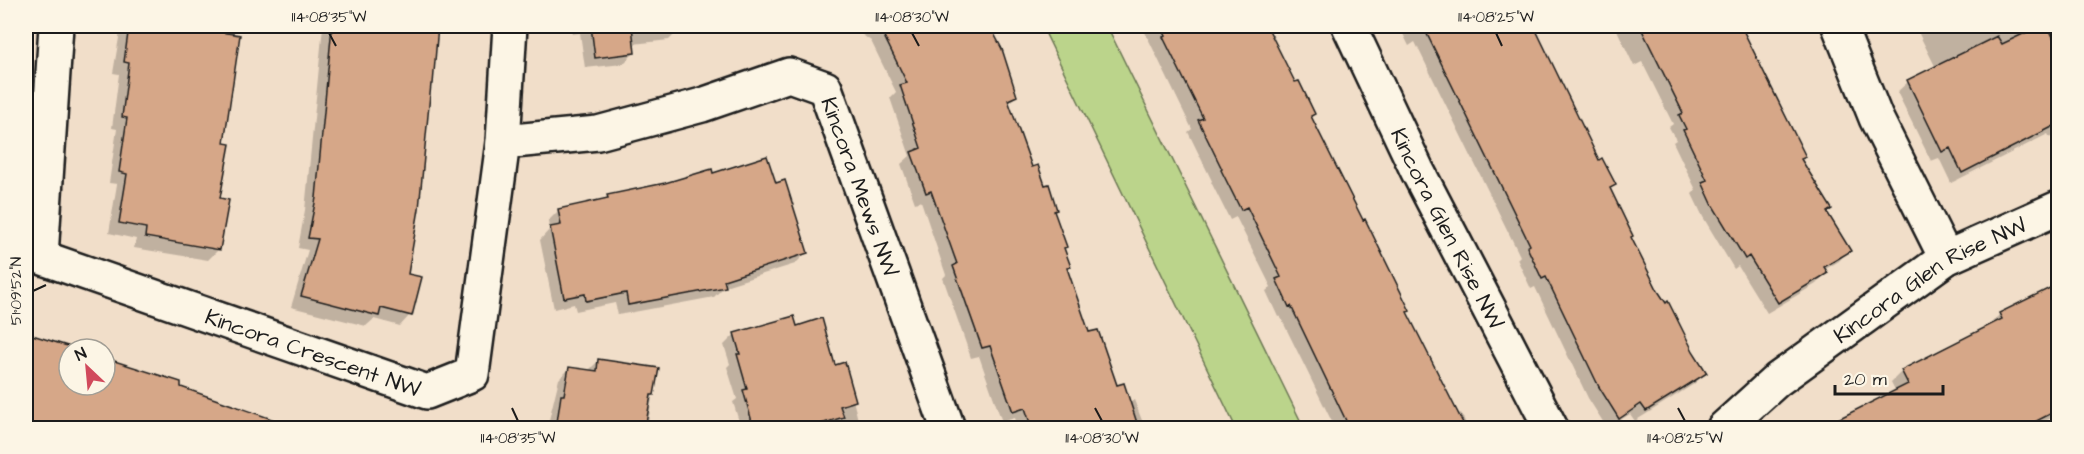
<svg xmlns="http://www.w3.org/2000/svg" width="2084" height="454" font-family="'Architects Daughter',sans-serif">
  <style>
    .green { fill: #bbd48b; stroke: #6c7854; stroke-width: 1.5 }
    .shadow { fill: #0003 }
    .building { fill: #d6a788; stroke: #1c1c1c; stroke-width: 1.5 }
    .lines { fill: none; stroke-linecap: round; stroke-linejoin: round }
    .minor-casing { stroke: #1c1c1c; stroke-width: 38 }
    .minor { stroke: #fcf5e5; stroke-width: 33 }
    .ticks { fill: none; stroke: #1c1c1c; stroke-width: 2 }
    .labels { text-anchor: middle; stroke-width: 5; stroke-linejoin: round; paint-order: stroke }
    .street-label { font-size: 22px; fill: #1c1c1c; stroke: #fcf5e5 }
    .neatline { fill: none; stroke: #1c1c1c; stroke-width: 2 }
    .ticks-label { font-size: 15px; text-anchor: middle; fill: #1c1c1c }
  </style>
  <rect width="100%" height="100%" fill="#f1dec9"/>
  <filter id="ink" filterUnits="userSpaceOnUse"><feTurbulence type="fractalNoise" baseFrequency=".0167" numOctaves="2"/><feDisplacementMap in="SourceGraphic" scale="12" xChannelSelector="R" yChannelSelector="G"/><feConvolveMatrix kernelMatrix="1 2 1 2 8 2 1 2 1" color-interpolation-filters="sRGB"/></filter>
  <g filter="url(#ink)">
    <path class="green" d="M1042,26H1107L1304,428H1236Z"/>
    <path class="shadow" d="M121,26H229L226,44L219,200V249L208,260L134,248L136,239L109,233L117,184L109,183L117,129L112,128L119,74L113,73Z
      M323,26H437L418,209L407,275L410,315L400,326L374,319L366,326L291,307L308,250L298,248L305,210Z
      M571,26H680V29L669,40L633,44L634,53L623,64L585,68L580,33L572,34Z
      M850,26H988L1000,50L1016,96L1008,104L1031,169L1053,212L1070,267L1066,270L1089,334L1116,387L1129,402L1134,400L1145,428H1018L1015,418L1002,422L979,356L971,358L943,278L946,275L921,201L915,203L901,164L910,156L890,98L896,92L871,41Z
      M1142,26H1265L1437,376L1439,375L1458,414L1461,413L1468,428H1335L1280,316L1278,317L1266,291L1271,287L1236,217L1230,220L1211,182L1212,181L1188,132L1192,129Z
      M1399,26H1533L1598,162L1614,185L1609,190L1630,237L1657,292L1705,373L1694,384L1635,421L1630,414L1607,428L1588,398L1535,287L1531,289L1517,259L1520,256L1415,42L1409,46Z
      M1622,26H1740L1804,157L1800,161L1826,213L1849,250L1839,261L1824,270L1826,273L1816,284L1767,313L1738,266L1734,269L1703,217L1692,194L1696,190L1673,142L1676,140L1669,127L1673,124L1642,62L1634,66L1617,30Z
      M1915,26H2058V134L2050,138L2048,134L1951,183L1939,158L1931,161L1897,92L1908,82L1936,68Z
      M712,175L775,185L806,253L795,264L725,286L714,297L618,315L615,303L576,311L574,304L554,309L540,240L549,230L548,221L559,210L603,201L608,196Z
      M2058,284V412L2054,417L2030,428H1832L1896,392L1891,382L1902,371L1990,327L1989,325L2000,314Z
      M796,327L834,366L844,364L860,428H741L733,402L737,399L727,367L730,364L724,345L735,334Z
      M26,333L74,349H69V385H105V359L237,409L239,407L270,418L268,421L287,428H26Z
      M599,360L657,369L647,428H547L559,379L570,368L588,371Z"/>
    <path class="building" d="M129,26H181L240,35L224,143L230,144L220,198L229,200L220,250L145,237L146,228L119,223L127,174L119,172L127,118L122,117L129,63L124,62Z
      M332,26H438L433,84H431L419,209L408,274L422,277L412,316L381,308L379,316L301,296L318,239L308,238L316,198Z
      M591,26H632L635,53L595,58Z
      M879,26H990L1002,49L1017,96L1008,100L1032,167L1038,165L1045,185L1049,184L1057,210L1054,211L1067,247L1064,248L1071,267L1067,268L1089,332L1098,330L1117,385L1124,383L1139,429H1032L1025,408L1013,412L990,346L982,348L953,266L957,264L931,191L926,193L911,152L921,148L900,85L907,83Z
      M1161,26H1267L1295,82L1299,81L1315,114L1311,116L1363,220L1365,219L1410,311L1407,312L1466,429H1350L1291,306L1289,307L1276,279L1281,277L1247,207L1241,210L1221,170L1222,169L1198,120L1203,118L1163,37L1166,36Z
      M1423,26H1534L1599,160L1602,158L1616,185L1610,188L1633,236L1631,237L1658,291L1666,303L1668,301L1693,351L1707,373L1646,411L1641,404L1619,419L1599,387L1546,277L1542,279L1527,247L1530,245Z
      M1640,26H1741L1806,157L1801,159L1832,209L1827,212L1851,251L1824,267L1828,273L1778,303L1749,256L1745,259L1713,206L1702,182L1707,180L1683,130L1686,129L1679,115L1683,113Z
      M2040,26H2048L2058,48V124L1962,173L1950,148L1942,152L1907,80L1997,36L2002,44Z
      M767,156L776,183L785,180L808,253L724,280L726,287L628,305L626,293L586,301L585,294L564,298L550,227L561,225L558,209L608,198L607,195L665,183L712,169L713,173Z
      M2058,284V410L2021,429H1818L1908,384L1901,370L2002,319L1999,313Z
      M794,316L797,326L822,318L835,365L845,362L856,401L840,406L844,417L804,429H754L743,390L747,389L737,354H740L734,333Z
      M26,333L77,349H69V385H105V358L181,382V387L286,424V429H26Z
      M598,359L659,368L654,395H651L645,429H556L561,395H564L569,367L597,371Z"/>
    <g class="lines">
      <defs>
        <g id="minor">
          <path id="s1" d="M1349,26L1417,170L1551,428"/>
          <path d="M1839,26L1876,118L1946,258"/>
          <path id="s2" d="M503,142L598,133L702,105L789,75L825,88L948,428"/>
          <path id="s3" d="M26,252L427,392L472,374L503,142L510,26"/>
          <path d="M41,256L56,26"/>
          <path id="s4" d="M1724,428L1777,380L1946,258L2058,208"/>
        </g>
      </defs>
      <use href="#minor" class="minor-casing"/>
      <use href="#minor" class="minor"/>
    </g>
  </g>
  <path class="ticks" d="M329,33L336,46M912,33L919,46M1496,33L1502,46M33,291L46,285M512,408L518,421M1095,408L1102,421M1678,408L1685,421"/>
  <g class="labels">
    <g class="street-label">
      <text dy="8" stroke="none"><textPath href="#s2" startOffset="438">Kincora Mews NW</textPath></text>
      <text dy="8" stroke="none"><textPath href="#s1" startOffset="225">Kincora Glen Rise NW</textPath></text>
      <text dy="8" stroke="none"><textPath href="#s4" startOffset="255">Kincora Glen Rise NW</textPath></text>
      <text dy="8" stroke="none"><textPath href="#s3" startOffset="304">Kincora Crescent NW</textPath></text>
    </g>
  </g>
  <rect width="2084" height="454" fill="none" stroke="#fcf5e5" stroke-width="66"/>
  <g transform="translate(87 367) rotate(334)"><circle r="28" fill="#fcf5e5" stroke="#a29e95" stroke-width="1.5"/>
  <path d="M0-4.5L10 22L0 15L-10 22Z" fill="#d1495b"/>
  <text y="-9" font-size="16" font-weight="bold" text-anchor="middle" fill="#1c1c1c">N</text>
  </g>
  <path d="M1835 385v9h108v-9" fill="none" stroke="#1c1c1c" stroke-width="3"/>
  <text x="1844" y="385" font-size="18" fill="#1c1c1c" stroke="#fcf5e5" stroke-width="4.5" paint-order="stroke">20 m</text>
  <rect x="33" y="33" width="2018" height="388" class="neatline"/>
  <g class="ticks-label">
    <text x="329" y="22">114°08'35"W</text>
    <text x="912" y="22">114°08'30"W</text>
    <text x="1496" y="22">114°08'25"W</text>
    <text transform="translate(16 291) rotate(-90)" y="5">51°09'52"N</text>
    <text x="518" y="443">114°08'35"W</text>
    <text x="1102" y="443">114°08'30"W</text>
    <text x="1685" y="443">114°08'25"W</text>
  </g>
</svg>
